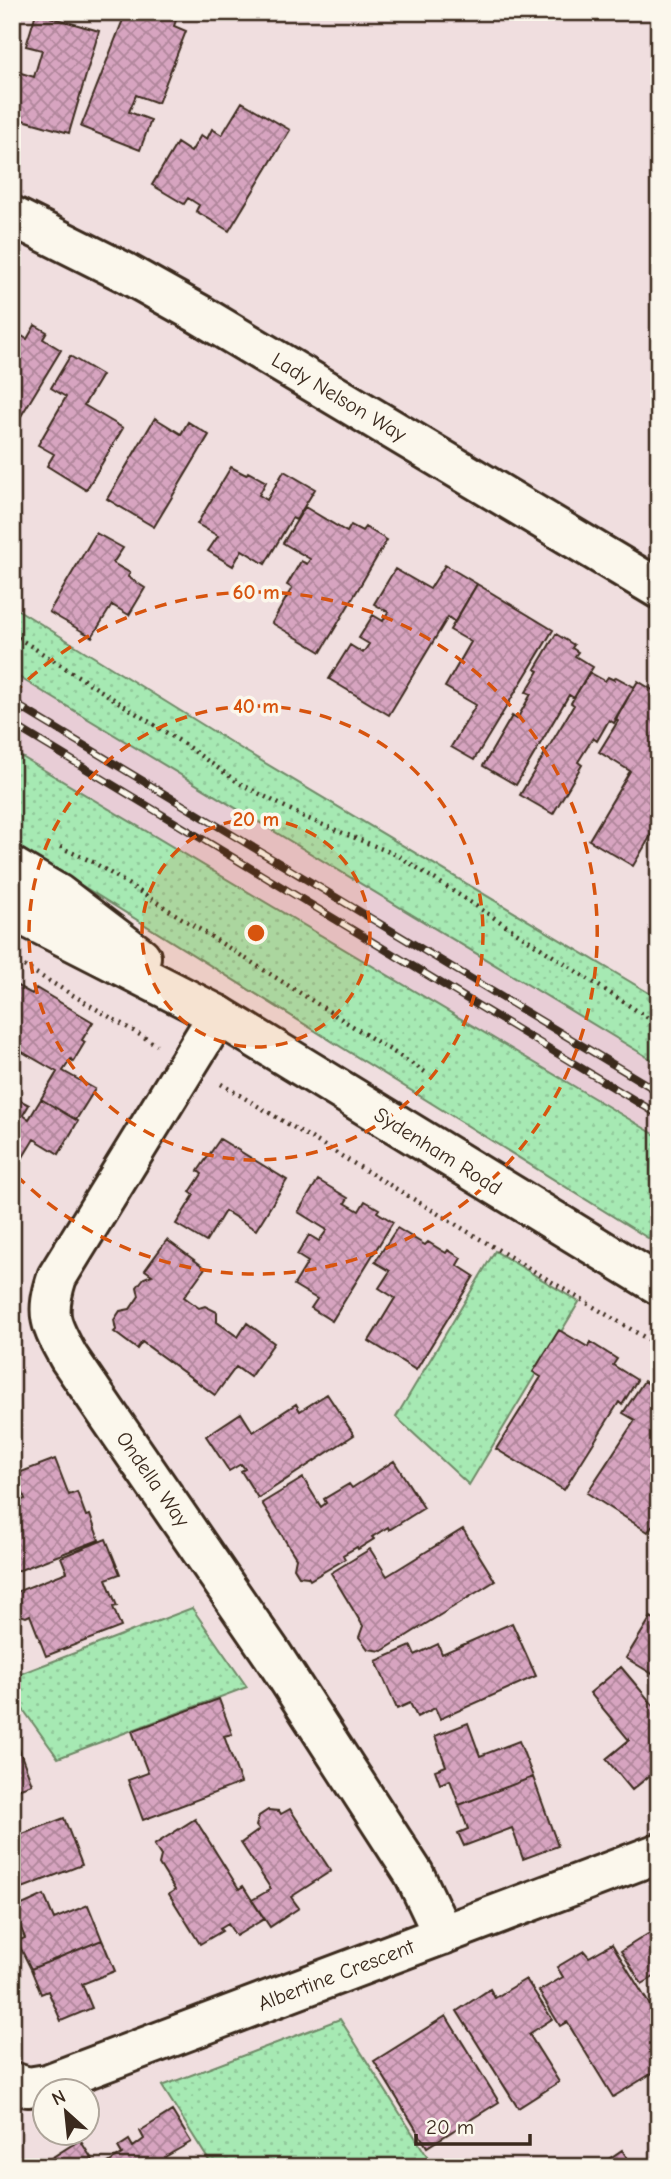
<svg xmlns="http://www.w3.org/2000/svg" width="671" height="2179" font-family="'Comic Neue',sans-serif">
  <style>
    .built { fill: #e8cdd6 }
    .grass { fill: url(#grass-dots); stroke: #708a68; stroke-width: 2 }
    .building { fill: url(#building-cross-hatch); stroke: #3b2a1e; stroke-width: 2 }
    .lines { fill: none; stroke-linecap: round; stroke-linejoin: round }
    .street-casing { stroke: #3b2a1e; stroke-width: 44 }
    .secondary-casing { stroke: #3b2a1e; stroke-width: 44 }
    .path { stroke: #3b2a1e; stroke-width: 4.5; stroke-dasharray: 2 5; stroke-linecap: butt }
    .street { stroke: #fbf7ec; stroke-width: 38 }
    .secondary { stroke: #fbf7ec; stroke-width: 38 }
    .rail-casing { stroke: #3b2a1e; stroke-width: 8 }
    .rail { stroke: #fbf7ec; stroke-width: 5; stroke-dasharray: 16; stroke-linecap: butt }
    .ring { fill: none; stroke: #d7540e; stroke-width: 3.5; stroke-dasharray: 12 9 }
    .labels { text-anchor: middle; stroke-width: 7; stroke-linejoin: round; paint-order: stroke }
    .street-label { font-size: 21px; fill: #3b2a1e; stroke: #fbf7ec }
    .centre { fill: #d7540e; stroke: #fbf7ec; stroke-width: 3.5 }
    .ring-label { font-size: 21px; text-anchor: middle; font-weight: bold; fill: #d7540e; stroke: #fbf7ec; stroke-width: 7; stroke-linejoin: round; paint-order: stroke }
  </style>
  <defs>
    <pattern id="grass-dots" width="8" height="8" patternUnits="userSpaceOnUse" patternTransform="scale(1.75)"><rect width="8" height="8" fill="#a6e9b3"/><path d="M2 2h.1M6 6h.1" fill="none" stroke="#90c89a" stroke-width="1.8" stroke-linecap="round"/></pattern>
    <pattern id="building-cross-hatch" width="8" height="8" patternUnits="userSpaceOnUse" patternTransform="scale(1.75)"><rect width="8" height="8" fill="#d7a4c0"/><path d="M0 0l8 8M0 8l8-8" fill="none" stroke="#b0869b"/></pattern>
  </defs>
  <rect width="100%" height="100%" fill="#f0dedf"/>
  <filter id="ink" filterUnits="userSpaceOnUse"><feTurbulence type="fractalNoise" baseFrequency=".0143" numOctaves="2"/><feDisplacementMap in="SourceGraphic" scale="14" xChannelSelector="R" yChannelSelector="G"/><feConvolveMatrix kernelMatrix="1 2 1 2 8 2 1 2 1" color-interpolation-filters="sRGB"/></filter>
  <g filter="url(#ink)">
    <path class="built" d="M12,673L659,1064V1137L12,751Z"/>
    <path class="grass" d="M12,606L240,748L659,999V1064L12,673Z
      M12,751L659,1137V1245L12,842Z
      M495,1251L579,1302L469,1485L396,1417Z
      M192,1608L247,1687L58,1758L12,1694V1677Z
      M340,2019L434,2167H213L162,2086Z"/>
    <path class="building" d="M126,12H179L174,26L186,31L158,103L136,95L129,112L151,120L140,150L81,127Z
      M36,13L99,31L69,133L12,117V70L34,77L42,50L26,46Z
      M242,102L290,130L229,231L196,211L199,205L188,198L184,204L152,185L177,143L191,152L201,135L207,139L212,129L222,135Z
      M12,320L17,323L12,330L27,339L35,325L47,332L43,339L61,350L12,431Z
      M70,356L102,375L84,405L123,428L86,490L47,466L54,454L38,445L66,397L51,388Z
      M155,418L181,434L188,422L209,435L154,527L107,499Z
      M231,467L246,475L248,472L266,482L259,495L267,500L284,471L315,489L296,520L292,518L265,564L242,550L233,566L208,551L218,536L197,524Z
      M305,507L347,532L351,525L362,531L365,527L387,540L321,652L272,623L292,588L287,585L301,561L307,564L310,559L283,543Z
      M96,533L123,548L113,563L130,573L128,577L145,588L129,615L112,605L92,637L49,612Z
      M445,565L477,584L455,622L448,617L389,715L329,679L350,645L363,653L369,644L359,638L373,615L383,621L388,612L374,604L395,569L430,589Z
      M477,584L553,630L474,760L451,747L476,705L445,687L471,642L450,630Z
      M556,634L574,645L572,648L578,652L575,656L593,667L574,698L569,695L516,785L483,766L512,716L517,719L531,694L526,692L539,671L535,669Z
      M589,672L605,681L608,677L614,680L616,677L634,687L614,723L609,720L597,741L593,738L578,762L582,765L553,814L520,795L574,705L571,703Z
      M638,681L659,694V822L633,866L589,840L630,771L599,752L618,721L615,719Z
      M12,983L32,994L36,988L93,1022L82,1040L85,1042L73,1062L71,1059L63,1071L95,1089L76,1120L41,1099L57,1072L12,1046Z
      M12,1096L29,1105L23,1115L29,1119L41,1099L78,1121L59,1154L34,1139L14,1172L12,1171Z
      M220,1139L287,1180L256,1230L225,1211L206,1242L176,1224L194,1195L190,1192L202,1174L198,1171Z
      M318,1180L348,1198L345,1203L359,1211L365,1201L379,1209L377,1212L393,1222L332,1321L311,1308L317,1299L294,1285L308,1262L297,1255L309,1235L319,1241L327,1230L298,1212Z
      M397,1228L425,1245L428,1242L446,1253L448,1250L461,1258L457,1265L474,1276L416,1370L369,1341L395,1298L379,1288L390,1271L375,1262Z
      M167,1240L205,1268L184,1297L199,1308L205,1306L217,1312V1322L238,1337L247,1323L274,1343L250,1377L236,1367L215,1395L142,1342L137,1349L114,1332L116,1330L114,1320L120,1311L130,1309L139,1296L137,1287L144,1278L152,1275L145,1270Z
      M559,1330L588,1347L590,1342L617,1359L613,1365L637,1380L622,1405L619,1402L564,1490L496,1449L541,1377L533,1372Z
      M644,1381L659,1390V1516L648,1532L587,1493L635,1420L623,1413Z
      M327,1394L354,1435L258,1498L241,1471L245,1469L241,1464L229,1471L206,1436L241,1413L253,1432L296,1404L300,1411Z
      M55,1459L69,1495L77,1492L86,1516L90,1515L99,1540L12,1573V1504L25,1499L16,1474Z
      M394,1461L424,1508L389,1530L388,1527L372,1537L374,1539L358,1549L357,1547L343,1555L345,1559L310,1580L308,1577L299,1576L294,1568L296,1558L262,1503L303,1478L321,1507L326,1503L324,1499L349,1484L352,1488Z
      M463,1529L495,1581L382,1651L368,1649L359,1637L363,1626L331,1573L370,1549L387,1576Z
      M106,1539L120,1574L106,1579L117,1606L113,1607L121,1627L46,1656L30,1615L26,1617L17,1614L12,1602V1596L16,1592L67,1572L61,1557Z
      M651,1617L659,1622V1678L626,1658Z
      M512,1623L536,1676L440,1719L435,1708L417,1717L410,1703L397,1709L376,1661L411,1646L415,1655L438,1644L442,1654Z
      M621,1667L659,1712V1768L632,1790L606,1759L629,1740L590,1693Z
      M219,1699L232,1734L224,1736L241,1783L143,1820L128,1780L148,1773L132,1731Z
      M468,1723L480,1756L519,1741L533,1777L459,1805L450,1780L440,1784L435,1770L446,1766L435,1736Z
      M12,1731L32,1784L12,1791Z
      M533,1777L558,1846L523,1859L512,1828L464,1846L458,1833L468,1829L459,1805Z
      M290,1809L331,1871L291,1897L299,1908L270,1927L252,1900L271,1889L241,1843L259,1830L256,1826L259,1816L268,1810L279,1811L281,1814Z
      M64,1818L82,1865L12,1892V1838Z
      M195,1819L239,1889L243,1886L264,1919L236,1936L228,1924L220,1929L222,1931L200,1944L169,1894L175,1890L159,1864L161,1856L154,1845Z
      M44,1895L54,1919L88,1905L102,1940L31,1969L17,1941L25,1938L13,1909Z
      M651,1932L654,1936L659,1933V1974L642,1984L621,1951Z
      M102,1940L115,1971L82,1984L92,2008L61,2021L48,1991L41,1994L31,1969Z
      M612,1944L659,2020V2069L613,2097L567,2022L560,2026L539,1991L563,1977L557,1967L584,1951L589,1957Z
      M526,1979L552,2019L529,2034L559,2082L518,2108L457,2011L490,1989L495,1998Z
      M446,2016L499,2102L427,2147L374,2061Z
      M172,2111L191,2142L165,2157L171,2167H106L105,2165L122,2154L118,2147L129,2140L133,2147L144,2139L140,2131Z
      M80,2140L97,2167H37Z
      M622,2150L633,2167H597Z"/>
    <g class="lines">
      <defs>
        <path id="street" d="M12,216L126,273L199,314L659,589
          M218,1015L57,1277C45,1315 50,1324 69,1358L272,1654L414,1874L443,1935
          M12,2082L28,2087L47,2084L659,1853"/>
        <path id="secondary" d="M12,867L58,894L141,957
          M12,910L218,1015L659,1285"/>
      </defs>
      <use href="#street" class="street-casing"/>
      <use href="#secondary" class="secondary-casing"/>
      <path class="path" d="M12,634L181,742L239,783L304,817L399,856L659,1025
        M60,847L93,862L425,1072
        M12,959L157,1045
        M221,1084L659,1346"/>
      <use href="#street" class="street"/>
      <use href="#secondary" class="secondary"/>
      <defs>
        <path id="rail" d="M12,702L659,1092
          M12,724L659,1115"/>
      </defs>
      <use href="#rail" class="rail-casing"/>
      <use href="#rail" class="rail"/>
    </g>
  </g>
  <circle cx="256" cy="933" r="114" fill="#d7540e" fill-opacity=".12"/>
  <g class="ring">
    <circle cx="256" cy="933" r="114"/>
    <circle cx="256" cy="933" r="227"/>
    <path d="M13 694A341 341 0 1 1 13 1172"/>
  </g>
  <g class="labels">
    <g class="street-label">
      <text transform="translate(339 397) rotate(31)" y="7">Lady Nelson Way</text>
      <text transform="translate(438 1151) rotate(32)" y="7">Sydenham Road</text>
      <text transform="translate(153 1479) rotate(55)" y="7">Ondella Way</text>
      <text transform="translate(336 1975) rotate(-21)" y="7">Albertine Crescent</text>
    </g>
  </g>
  <circle cx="256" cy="933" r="10" class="centre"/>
  <g class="ring-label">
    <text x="256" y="599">60 m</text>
    <text x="256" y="713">40 m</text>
    <text x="256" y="826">20 m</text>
  </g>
  <rect width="671" height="2179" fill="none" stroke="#fbf7ec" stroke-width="42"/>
  <rect x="21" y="21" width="629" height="2137" fill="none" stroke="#3b2a1e" stroke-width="2.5" filter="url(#ink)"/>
  <g transform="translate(66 2112) rotate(333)"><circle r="33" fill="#fbf7ec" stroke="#aea59a" stroke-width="2"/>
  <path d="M0-5L12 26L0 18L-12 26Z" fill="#3b2a1e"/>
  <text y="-10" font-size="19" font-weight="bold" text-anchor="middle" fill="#3b2a1e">N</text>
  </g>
  <path d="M416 2134v10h114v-10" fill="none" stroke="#3b2a1e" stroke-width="3.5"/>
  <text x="426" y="2134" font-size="21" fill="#3b2a1e" stroke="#fbf7ec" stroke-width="5" paint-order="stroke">20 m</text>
</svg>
